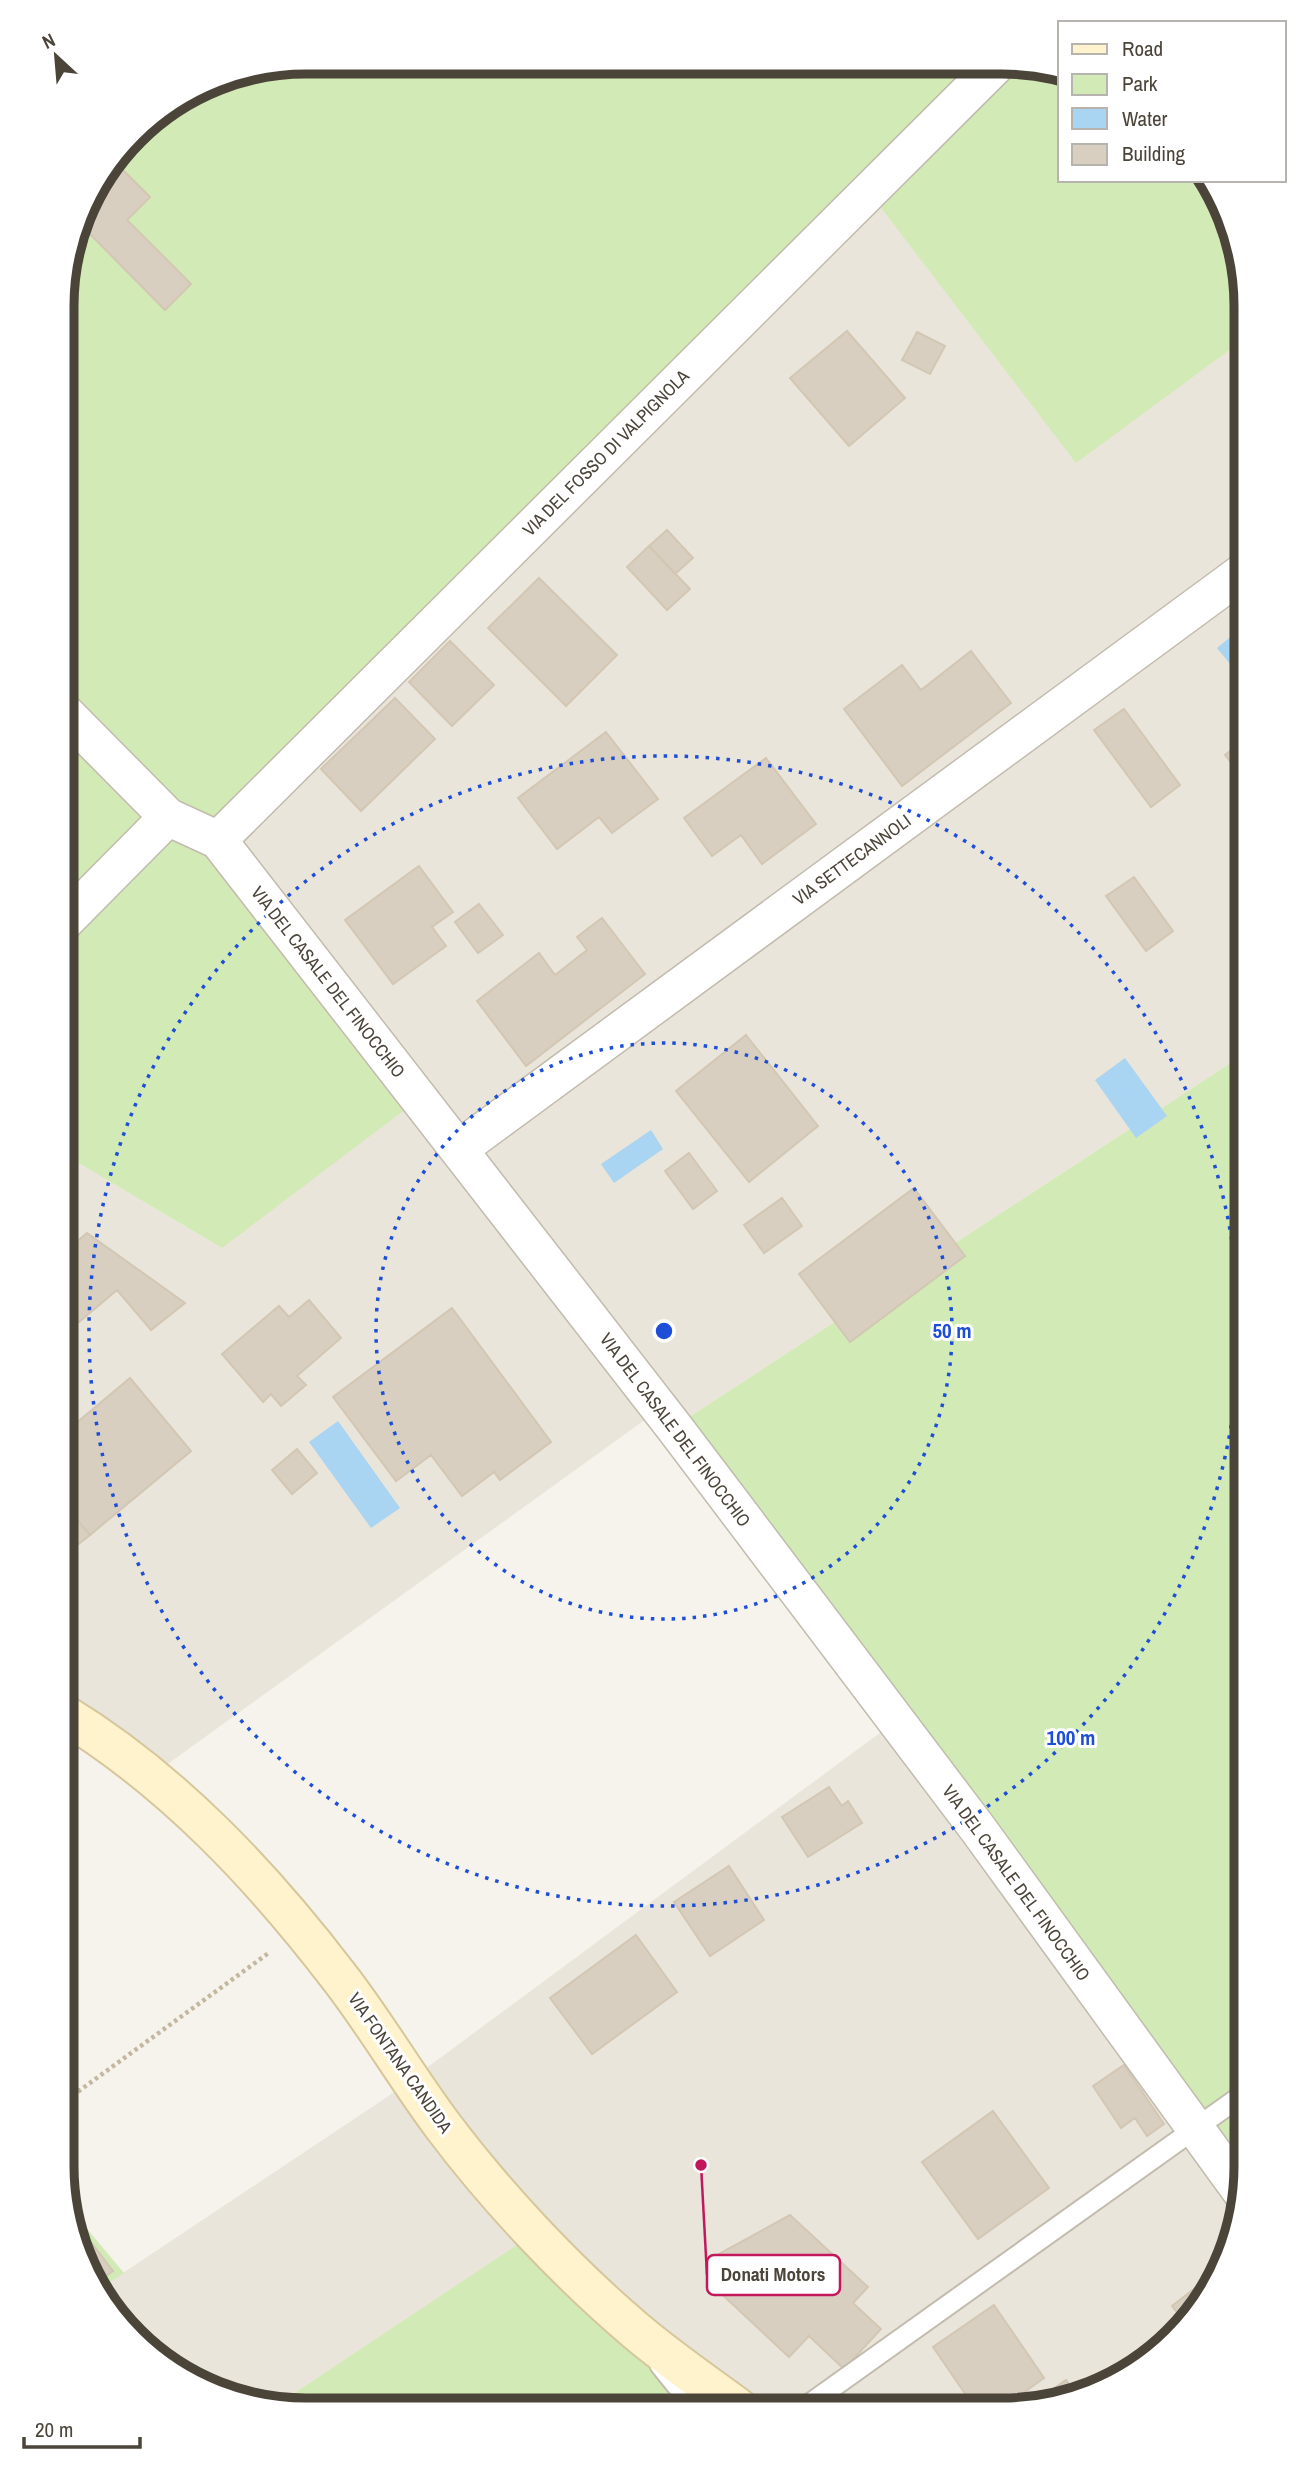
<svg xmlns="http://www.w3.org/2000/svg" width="1307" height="2472" font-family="'Archivo Narrow',sans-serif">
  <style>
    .residential { fill: #eae5da }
    .green { fill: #d2eab5 }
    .water { fill: #a9d4f2 }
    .building { fill: #d8cfc1; stroke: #d3c7b4; stroke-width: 2 }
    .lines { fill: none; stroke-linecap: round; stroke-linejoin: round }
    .lane-casing { stroke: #c2bbae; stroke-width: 23 }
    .street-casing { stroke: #c2bbae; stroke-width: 40 }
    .secondary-casing { stroke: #d6c79b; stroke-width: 42 }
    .path { stroke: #c4b79f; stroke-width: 4.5; stroke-dasharray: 3.5 3.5; stroke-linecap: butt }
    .lane { stroke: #fff; stroke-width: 19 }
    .street { stroke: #fff; stroke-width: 37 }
    .secondary { stroke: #fff3cd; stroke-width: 38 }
    .ring { fill: none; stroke: #1d4ed8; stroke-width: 3.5; stroke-dasharray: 3.5 7 }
    .labels { text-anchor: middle; stroke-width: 6; stroke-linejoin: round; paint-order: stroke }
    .street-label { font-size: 18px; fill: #4b4439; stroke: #fff }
    .rim { fill: none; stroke: #4b4439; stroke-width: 9 }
    .centre { fill: #1d4ed8; stroke: #fff; stroke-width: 3.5 }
    .ring-label { font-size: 21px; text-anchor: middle; font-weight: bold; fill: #1d4ed8; stroke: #fff; stroke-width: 6; stroke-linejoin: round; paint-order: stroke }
    .leader { fill: none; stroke: #c2185b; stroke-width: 2.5 }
    .callout-dot { fill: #c2185b; stroke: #fff; stroke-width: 2.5 }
    .callout { fill: #fff; stroke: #c2185b; stroke-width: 2.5 }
    .callout-label { font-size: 19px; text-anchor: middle; font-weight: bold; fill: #4b4439 }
  </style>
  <rect width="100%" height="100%" fill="#f6f3ec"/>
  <path class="residential" d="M869,191L1076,462L1246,338V1053L674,1427L646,1419L151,1776L79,1723L62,1736V1165L70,1158L222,1248L218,840Z
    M896,1721L1243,2194L1227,2260L1195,2315L1138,2369L1080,2398L1001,2411L741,2410L535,2234L272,2408L198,2386L145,2350L102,2287L390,2095Z"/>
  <path class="green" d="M306,61L1049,66L1060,72V180H1201L1233,227L1246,306V338L1076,463L869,192L218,840L419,1099L222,1248L70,1158L62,1165L63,274L87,197L144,122L212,80Z
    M1246,1053L1245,2183L674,1427Z
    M68,2206L124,2273L102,2287L74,2245Z
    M535,2233L741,2410L272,2408Z"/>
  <path class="water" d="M1246,624V669L1239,675L1217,648Z
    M1125,1058L1167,1116L1136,1138L1095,1080Z
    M651,1130L663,1149L614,1183L601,1164Z
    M338,1421L400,1508L371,1528L309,1442Z"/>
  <path class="building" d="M114,161L150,197L127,220L191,284L165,310L79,223L87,197Z
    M847,331L905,398L849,446L790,378Z
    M917,332L945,346L930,374L902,360Z
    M667,530L693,558L675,574L649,546Z
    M649,546L690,589L667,610L627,567Z
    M539,578L617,655L566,706L488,628Z
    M450,641L494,685L452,726L409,682Z
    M971,651L1011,703L902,786L844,709L902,665L921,690Z
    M395,698L435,739L361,811L321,769Z
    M1124,709L1180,785L1151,807L1094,730Z
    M606,732L658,799L612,833L599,817L557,849L518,798Z
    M1246,739V781L1225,755Z
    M766,758L816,824L762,864L741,835L712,856L684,818Z
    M419,866L453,912L432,927L446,946L393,984L345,920Z
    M1134,877L1173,931L1146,951L1106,896Z
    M479,904L503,935L478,953L455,922Z
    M602,918L645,974L526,1066L477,1001L539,953L555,975L587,950L577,937Z
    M746,1035L818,1126L749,1182L676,1091Z
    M689,1153L717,1191L693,1209L665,1171Z
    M914,1188L965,1256L850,1342L799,1274Z
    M782,1198L802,1226L764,1253L744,1225Z
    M87,1233L185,1303L151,1330L117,1290L79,1322L62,1303V1254Z
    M309,1300L341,1338L297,1376L306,1385L281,1406L271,1394L263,1402L222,1354L279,1306L289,1317Z
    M452,1308L551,1442L500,1480L494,1472L462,1496L431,1455L396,1481L333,1397Z
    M130,1378L191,1451L90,1535L62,1502V1435Z
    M297,1449L317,1473L292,1494L272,1470Z
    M62,1502L90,1535L62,1557Z
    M829,1787L842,1806L848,1801L862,1823L808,1857L782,1817Z
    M1245,1834V1856L1235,1842Z
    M729,1866L764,1920L710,1956L674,1902Z
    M636,1935L677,1992L592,2054L550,1998Z
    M1124,2065L1164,2124L1147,2136L1135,2118L1121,2128L1093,2086Z
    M993,2111L1049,2188L978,2239L922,2162Z
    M790,2215L868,2287L853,2303L881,2329L844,2369L809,2336L789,2357L713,2286L740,2271L719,2254Z
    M81,2229L113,2271L99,2281L74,2245L73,2235Z
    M1228,2258L1227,2260L1211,2289L1202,2276Z
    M1199,2285L1207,2295L1195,2316L1186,2324L1172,2306Z
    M994,2305L1044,2378L998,2411H977L933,2347Z
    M1066,2380L1079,2398L1029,2406Z"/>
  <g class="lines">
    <defs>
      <path id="lane" d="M660,2365L696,2410
        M801,2410L1245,2093"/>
      <path id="street" d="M63,711L168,817L218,840L674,1427L978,1829L1243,2194
        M218,840L995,66
        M63,923L168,817
        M459,1149L1246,570"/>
      <path id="secondary" d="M62,1713C172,1780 262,1876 340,1978C377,2026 407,2078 443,2126C497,2198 567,2272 635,2330C669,2359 706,2384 741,2410"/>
    </defs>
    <use href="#lane" class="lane-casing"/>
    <use href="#street" class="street-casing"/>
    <use href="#secondary" class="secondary-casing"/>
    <path class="path" d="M61,2104L270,1952"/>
    <use href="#lane" class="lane"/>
    <use href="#street" class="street"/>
    <use href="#secondary" class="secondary"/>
  </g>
  <g class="ring">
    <circle cx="664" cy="1331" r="288"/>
    <circle cx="664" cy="1331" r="575"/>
  </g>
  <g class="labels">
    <g class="street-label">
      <text transform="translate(606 453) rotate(-45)" y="6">VIA DEL FOSSO DI VALPIGNOLA</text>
      <text transform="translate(852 860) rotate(-36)" y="6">VIA SETTECANNOLI</text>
      <text transform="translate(328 982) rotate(52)" y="6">VIA DEL CASALE DEL FINOCCHIO</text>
      <text transform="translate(675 1430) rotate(53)" y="6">VIA DEL CASALE DEL FINOCCHIO</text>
      <text transform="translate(1016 1883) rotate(54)" y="6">VIA DEL CASALE DEL FINOCCHIO</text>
      <text transform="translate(400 2063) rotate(55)" y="6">VIA FONTANA CANDIDA</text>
    </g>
  </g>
  <path d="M0 0H1307V2472H0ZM306 74H1002A232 232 0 0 1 1234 306V2166A232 232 0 0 1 1002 2398H306A232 232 0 0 1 74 2166V306A232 232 0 0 1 306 74Z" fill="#fff" fill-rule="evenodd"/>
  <path class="rim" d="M306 74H1002A232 232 0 0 1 1234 306V2166A232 232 0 0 1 1002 2398H306A232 232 0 0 1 74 2166V306A232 232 0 0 1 306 74Z"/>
  <circle cx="664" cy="1331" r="10" class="centre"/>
  <g class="ring-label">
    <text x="952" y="1338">50 m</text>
    <text x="1071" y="1745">100 m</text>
  </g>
  <path class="leader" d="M701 2165L707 2275"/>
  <circle class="callout-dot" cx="701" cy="2165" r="7"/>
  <rect class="callout" x="707" y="2255" width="133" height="40" rx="7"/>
  <g class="callout-label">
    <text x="773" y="2281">Donati Motors</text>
  </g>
  <rect x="1058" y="21" width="228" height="161" fill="#ffffff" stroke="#b7b4b0" stroke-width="2"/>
  <rect x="1072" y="44" width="35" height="10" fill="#fff3cd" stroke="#b7b4b0" stroke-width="2"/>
  <text x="1122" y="56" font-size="21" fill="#4b4439">Road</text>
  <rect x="1072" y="74" width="35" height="21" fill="#d2eab5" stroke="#b7b4b0" stroke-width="2"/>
  <text x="1122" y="91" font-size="21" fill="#4b4439">Park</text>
  <rect x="1072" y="108" width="35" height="21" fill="#a9d4f2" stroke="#b7b4b0" stroke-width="2"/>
  <text x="1122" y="126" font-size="21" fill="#4b4439">Water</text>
  <rect x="1072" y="144" width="35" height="21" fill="#d8cfc1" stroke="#b7b4b0" stroke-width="2"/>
  <text x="1122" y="161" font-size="21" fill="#4b4439">Building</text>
  <g transform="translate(56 56) rotate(334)" stroke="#ffffff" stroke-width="5" paint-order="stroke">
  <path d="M0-5L12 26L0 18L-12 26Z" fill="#4b4439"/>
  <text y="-10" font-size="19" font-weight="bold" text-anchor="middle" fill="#4b4439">N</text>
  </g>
  <path d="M24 2437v10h116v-10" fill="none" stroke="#4b4439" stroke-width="3.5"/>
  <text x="35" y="2437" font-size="21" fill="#4b4439" stroke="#ffffff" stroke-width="5" paint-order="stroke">20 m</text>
</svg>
